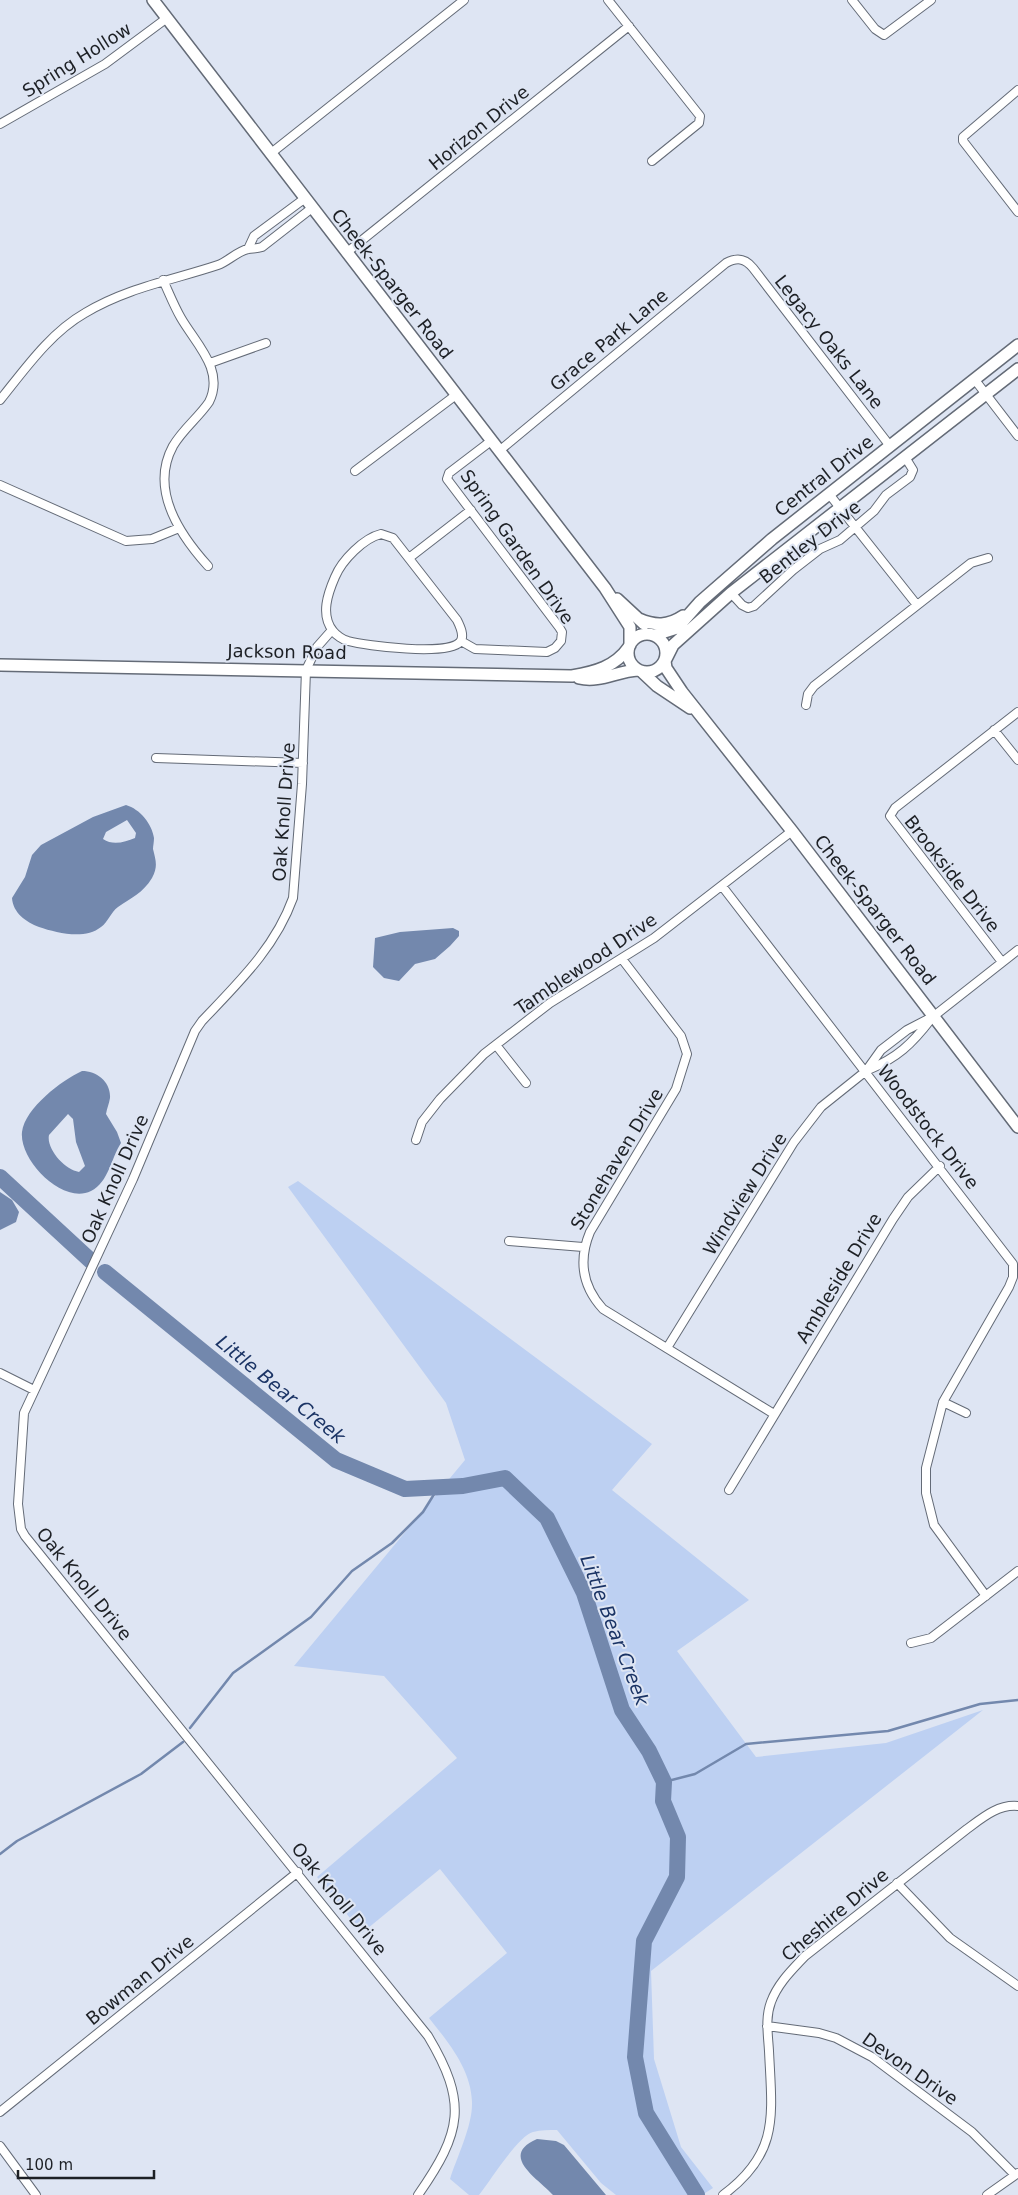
<svg xmlns="http://www.w3.org/2000/svg" width="1018" height="2195" font-family="'DejaVu Sans',sans-serif">
  <style>
    .green { fill: #bdd0f2 }
    .water { fill: #7388ad; fill-rule: evenodd }
    .lines { fill: none; stroke-linecap: round; stroke-linejoin: round }
    .stream { stroke: #7388ad; stroke-width: 2.5 }
    .river { stroke: #7388ad; stroke-width: 16 }
    .street-casing { stroke: #646b77; stroke-width: 10 }
    .secondary-casing { stroke: #646b77; stroke-width: 14 }
    .street { stroke: #fff; stroke-width: 8 }
    .secondary { stroke: #fff; stroke-width: 11 }
    .labels { text-anchor: middle; stroke-width: 4; stroke-linejoin: round; paint-order: stroke }
    .street-label { font-size: 18px; fill: #1d2025; stroke: #dee5f3 }
    .water-label { font-size: 19px; font-style: italic; fill: #1b3465; stroke: #dee5f3 }
  </style>
  <rect width="100%" height="100%" fill="#dee5f3"/>
  <path class="green" d="M298,1181L652,1444L612,1490L749,1600L677,1651L756,1757L886,1743L983,1710L651,1971L654,2059L681,2147L713,2188L702,2195H616L601,2183L557,2130C549,2130 541,2130 533,2132C518,2136 491,2180 479,2195H469L450,2179C457,2157 473,2125 472,2102C471,2069 448,2042 429,2018L507,1953L440,1869L362,1933L317,1877L457,1758L384,1676L294,1666L465,1460L446,1403L288,1187Z"/>
  <path class="water" d="M126,805C140,809 152,824 154,838C154,842 153,846 153,849C156,861 158,867 152,878C143,893 131,898 118,907C111,912 108,922 101,927C85,940 57,933 39,927C26,922 13,913 12,898L25,877L32,855L41,845L93,817ZM127,820L136,833L135,838C125,842 113,846 103,839L106,832Z
    M453,928L459,931V936L450,946L435,959L415,964L399,981L384,978L373,967L375,938L400,932Z
    M82,1071C97,1071 111,1082 110,1098C109,1104 107,1108 106,1114L117,1132L121,1143C111,1158 109,1182 91,1191C62,1205 19,1160 22,1132C25,1108 62,1080 82,1071ZM68,1114L73,1119L76,1142L85,1166L79,1172C65,1170 46,1149 49,1135Z
    M0,1192L12,1200L19,1212L16,1222L0,1230Z
    M537,2139L556,2141L564,2145L606,2195H553C539,2179 498,2156 537,2139Z"/>
  <g class="lines">
    <path class="stream" d="M190,1728L233,1673L311,1617L352,1571L392,1543L423,1512L438,1488
      M664,1782L695,1774L746,1744L888,1731L980,1704L1018,1700
      M0,1854L17,1841L141,1774L183,1742"/>
    <path class="river" d="M0,1177L91,1261
      M105,1272L336,1460L405,1489L463,1486L505,1478L547,1518L584,1593L622,1710L649,1751L664,1782L663,1801L678,1837L677,1877L644,1941L635,2057L646,2113L697,2195"/>
    <defs>
      <path id="street" d="M608,0L700,116L699,123L652,161
        M852,0L875,29L884,35L931,0
        M1018,90L963,137V141L1018,212
        M0,124L105,64L167,18
        M270,154L464,0
        M248,249L254,236L304,199
        M346,253L629,26
        M163,280C169,293 174,306 181,318C196,344 225,370 209,402C198,418 183,429 173,446C149,490 180,535 208,566
        M210,363L266,343
        M975,380L1018,436
        M0,400C25,369 50,333 85,313C126,288 173,280 218,265C227,262 238,251 248,249C253,248 256,249 262,247L312,208
        M499,451L726,263C737,257 745,258 753,268L890,446
        M355,471L456,395
        M0,485L126,541L152,539L179,528
        M829,494L917,605
        M381,534L393,538L457,620C460,626 465,636 460,642C448,656 367,646 348,641C343,640 336,635 333,631C320,615 328,593 335,577C342,560 364,538 381,534Z
        M409,558L471,510
        M731,593L742,605L748,608L754,606L793,570L820,549L840,540L874,511L886,495L910,477L913,470L905,457
        M332,630L317,647L306,670L302,784L293,898C275,948 238,983 202,1021L195,1031L133,1179L24,1413L18,1504L21,1529L25,1536L428,2036C468,2103 462,2132 418,2195
        M461,641L475,649L547,652L555,648L561,641L562,632L559,627L447,479L449,473L491,441
        M806,705L808,694L814,686L971,563L988,558
        M994,730L1018,760
        M156,758L303,763
        M722,886L1013,1264V1277L1009,1287L943,1402L926,1468V1493L934,1525L986,1596
        M622,959L681,1036L687,1054L676,1089L590,1232C578,1261 582,1286 603,1309L774,1414
        M1002,962L890,816L895,808L1018,712
        M496,1045L526,1083
        M868,1070C897,1058 912,1044 931,1019
        M416,1140L422,1122L440,1099L484,1054L550,1003L654,938L792,831
        M509,1241L583,1247
        M667,1348L794,1142L821,1107L866,1071L881,1050L907,1030L934,1016L1018,950
        M0,1373L34,1390
        M943,1402L966,1413
        M729,1490L893,1219L908,1197L940,1166
        M911,1643L931,1638L1018,1571
        M897,1883L950,1938L1018,1986
        M767,2026L819,2033L836,2038L872,2057L972,2132L1015,2175
        M0,2112L298,1872
        M0,2146L36,2195
        M723,2195C780,2153 772,2115 769,2051C768,2034 765,2018 771,2002C778,1983 792,1970 805,1956L967,1829C982,1818 998,1804 1018,1806
        M987,2195L1018,2173"/>
      <path id="secondary" d="M153,0L605,588L630,627V645
        M617,599L644,624
        M639,619C655,626 668,626 683,616
        M628 653a19 19 0 1 1 38 0a19 19 0 1 1-38 0Z
        M655,635L677,628L700,602L772,539L1018,345
        M666,659L673,645L731,593L1018,369
        M665,661L666,668L682,692L792,831L1018,1127
        M0,665L572,676C595,672 615,667 629,647
        M641,671L657,686L690,708
        M579,678C600,683 617,671 638,670"/>
    </defs>
    <use href="#street" class="street-casing"/>
    <use href="#secondary" class="secondary-casing"/>
    <use href="#street" class="street"/>
    <use href="#secondary" class="secondary"/>
  </g>
  <g class="labels">
    <g class="street-label">
      <text transform="translate(77 60) rotate(-32)" y="6">Spring Hollow</text>
      <text transform="translate(479 128) rotate(-39)" y="6">Horizon Drive</text>
      <text transform="translate(392 284) rotate(52)" y="6">Cheek-Sparger Road</text>
      <text transform="translate(609 340) rotate(-40)" y="6">Grace Park Lane</text>
      <text transform="translate(829 342) rotate(52)" y="6">Legacy Oaks Lane</text>
      <text transform="translate(824 476) rotate(-38)" y="6">Central Drive</text>
      <text transform="translate(810 542) rotate(-38)" y="6">Bentley Drive</text>
      <text transform="translate(517 547) rotate(55)" y="6">Spring Garden Drive</text>
      <text transform="translate(287 652) rotate(1)" y="6">Jackson Road</text>
      <text transform="translate(284 812) rotate(-86)" y="6">Oak Knoll Drive</text>
      <text transform="translate(952 874) rotate(52)" y="6">Brookside Drive</text>
      <text transform="translate(875 910) rotate(52)" y="6">Cheek-Sparger Road</text>
      <text transform="translate(586 964) rotate(-34)" y="6">Tamblewood Drive</text>
      <text transform="translate(928 1127) rotate(52)" y="6">Woodstock Drive</text>
      <text transform="translate(617 1159) rotate(-59)" y="6">Stonehaven Drive</text>
      <text transform="translate(115 1179) rotate(-66)" y="6">Oak Knoll Drive</text>
      <text transform="translate(745 1194) rotate(-58)" y="6">Windview Drive</text>
      <text transform="translate(839 1278) rotate(-59)" y="6">Ambleside Drive</text>
      <text transform="translate(84 1584) rotate(51)" y="6">Oak Knoll Drive</text>
      <text transform="translate(339 1899) rotate(51)" y="6">Oak Knoll Drive</text>
      <text transform="translate(835 1915) rotate(-40)" y="6">Cheshire Drive</text>
      <text transform="translate(140 1980) rotate(-39)" y="6">Bowman Drive</text>
      <text transform="translate(910 2069) rotate(35)" y="6">Devon Drive</text>
    </g>
    <g class="water-label">
      <text transform="translate(281 1389) rotate(39)" y="7">Little Bear Creek</text>
      <text transform="translate(615 1630) rotate(69)" y="7">Little Bear Creek</text>
    </g>
  </g>
  <path d="M18 2170v8h136v-8" fill="none" stroke="#1d2025" stroke-width="2.5"/>
  <text x="25" y="2170" font-size="15" fill="#1d2025" stroke="#dee5f3" stroke-width="4" paint-order="stroke">100 m</text>
</svg>
